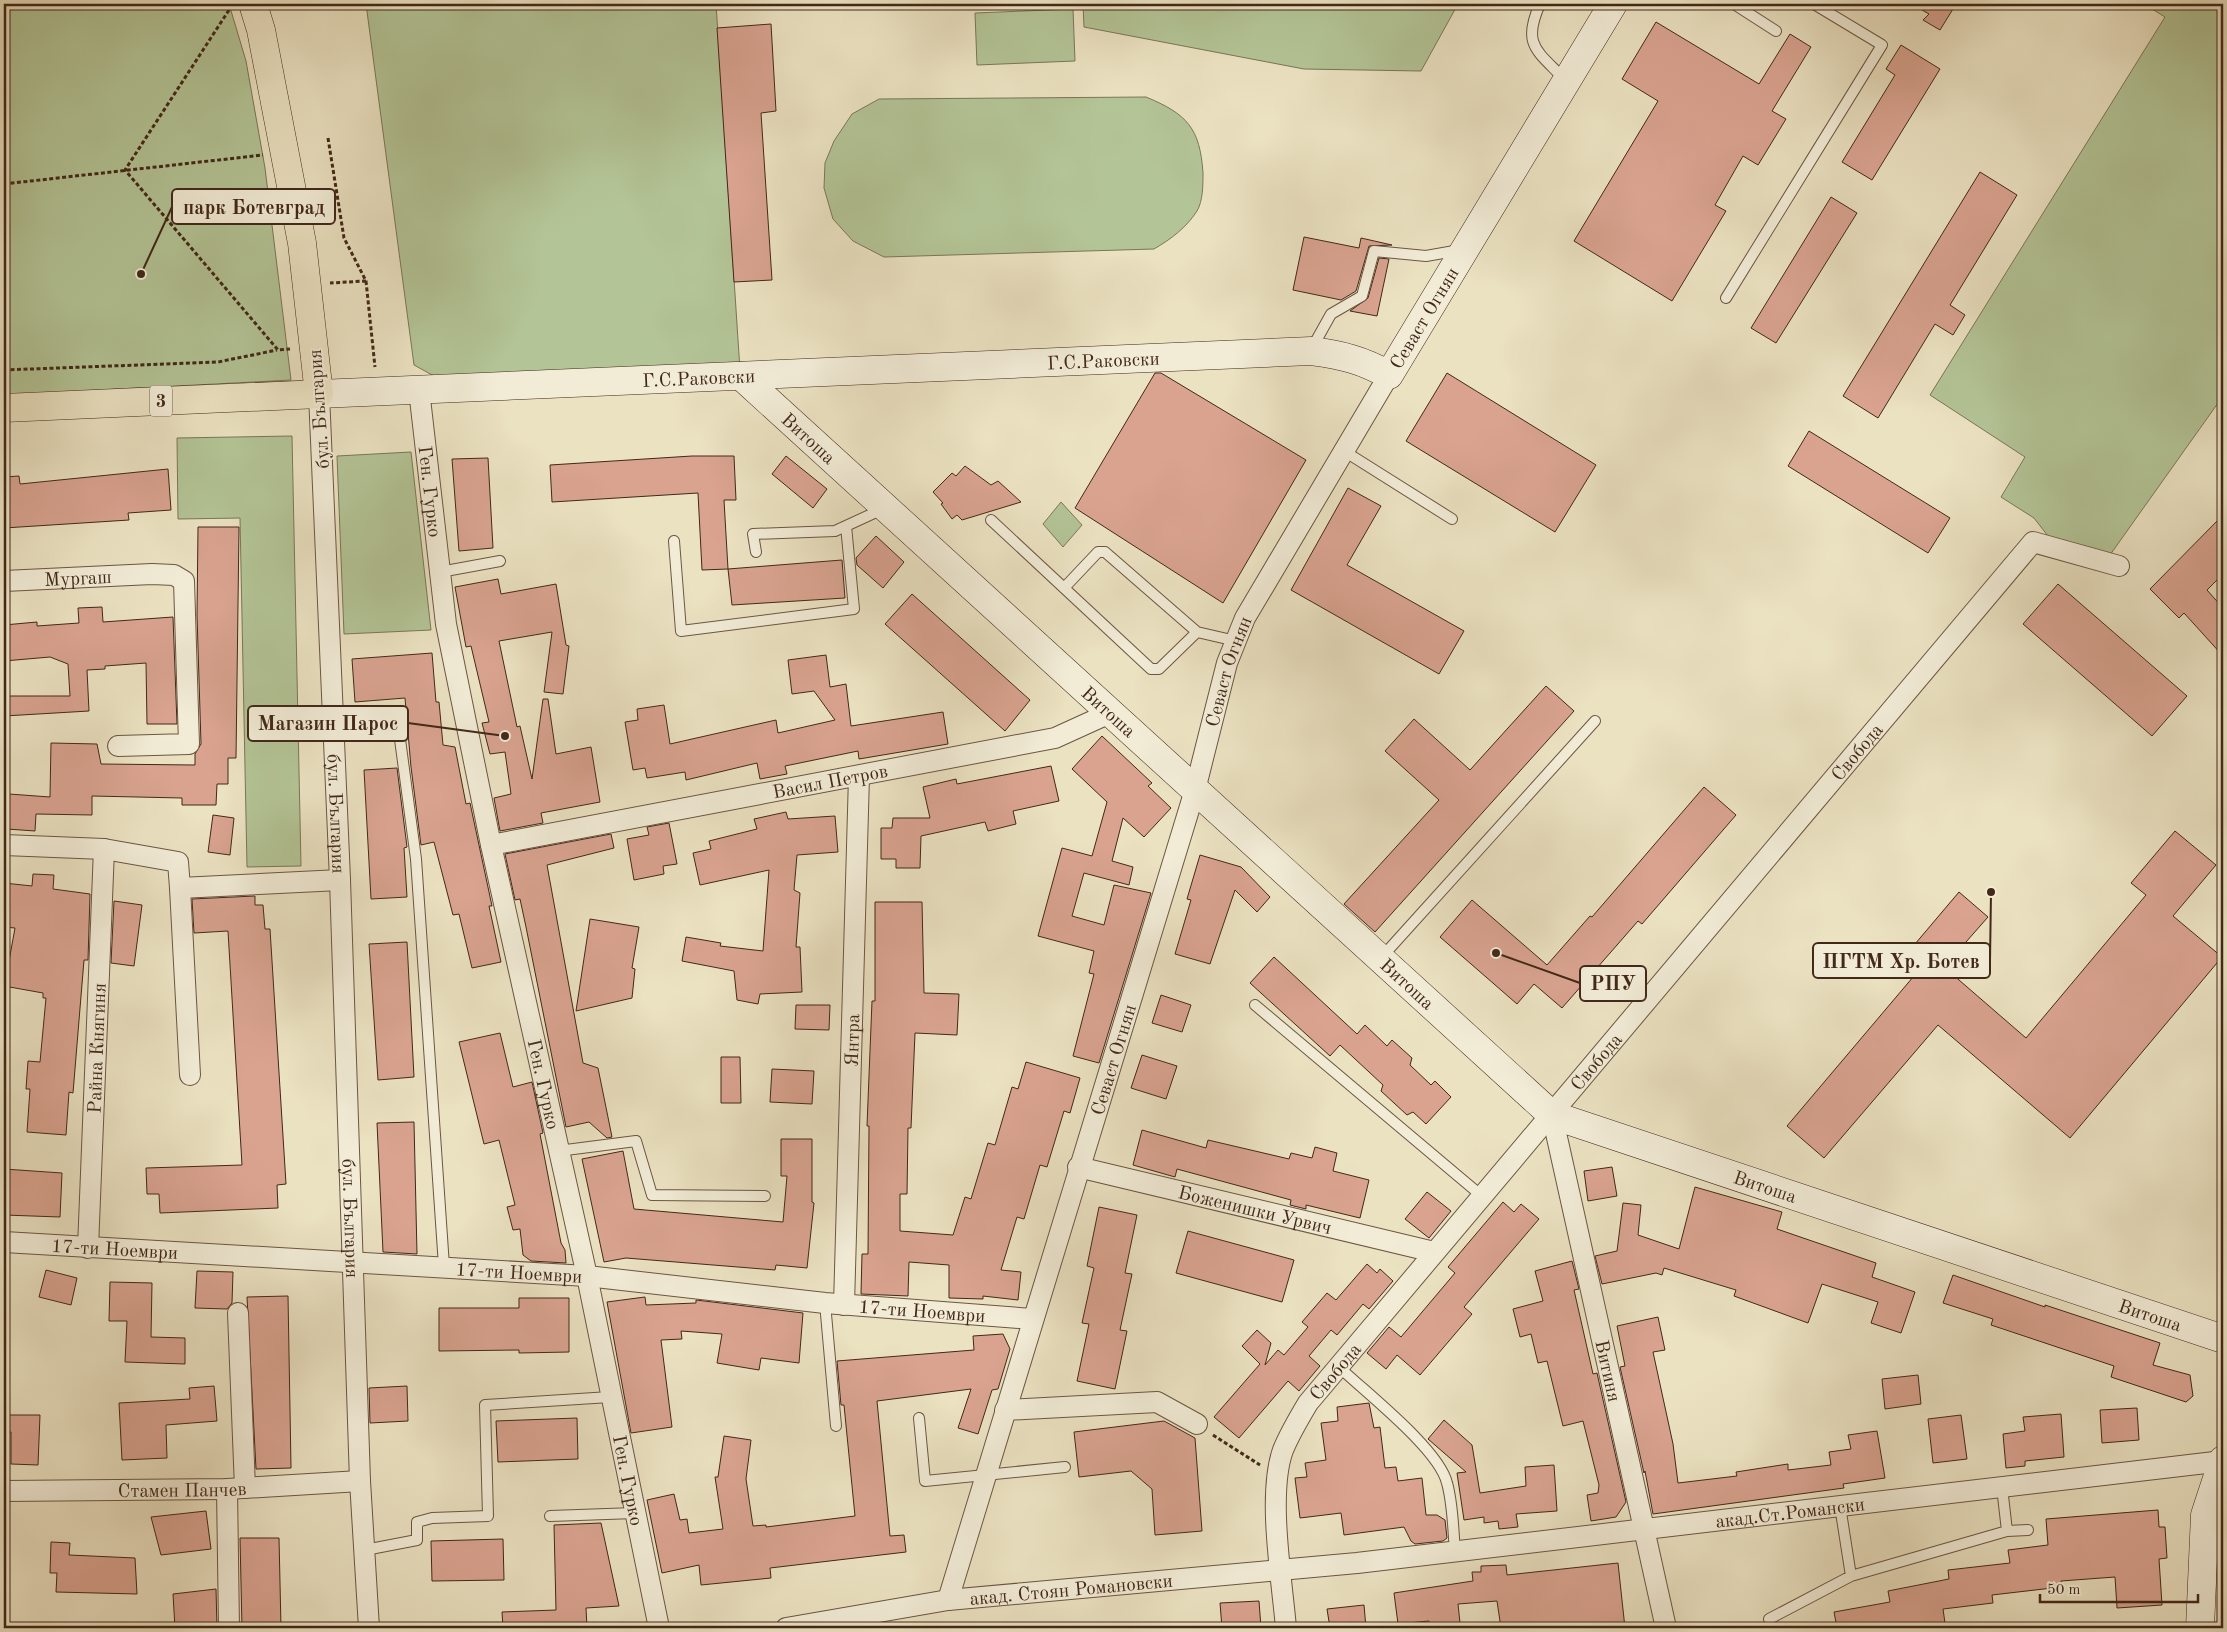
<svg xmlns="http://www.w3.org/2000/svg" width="2227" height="1632" font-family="'Old Standard TT',serif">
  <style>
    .green { fill: #b3c496; stroke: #7a7657 }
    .building { fill: #d9a390; stroke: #422818 }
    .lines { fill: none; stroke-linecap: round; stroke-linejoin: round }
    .lane-casing { stroke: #6c5642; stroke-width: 12 }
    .street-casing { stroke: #6c5642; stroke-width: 22 }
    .secondary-casing { stroke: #422818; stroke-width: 29 }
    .primary-casing { stroke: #422818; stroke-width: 29 }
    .path { stroke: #422818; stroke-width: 3; stroke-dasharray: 4 2.5; stroke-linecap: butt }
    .lane { stroke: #f2ecd7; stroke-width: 10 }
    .street { stroke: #f2ecd7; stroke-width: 20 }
    .secondary { stroke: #f2ecd7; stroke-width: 28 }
    .primary { stroke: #ebe2c2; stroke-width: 28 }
    .labels { text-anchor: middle; stroke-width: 4; stroke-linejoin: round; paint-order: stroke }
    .shield { fill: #f2ecd7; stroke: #776351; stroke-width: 1 }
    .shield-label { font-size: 18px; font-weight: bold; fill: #422818 }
    .street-label { font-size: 19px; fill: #422818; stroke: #f2ecd7 }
    .leader { fill: none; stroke: #422818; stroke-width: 2 }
    .callout-dot { fill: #422818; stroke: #f2ecd7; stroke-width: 2 }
    .callout { fill: #f2ecd7; stroke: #422818; stroke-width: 2 }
    .callout-label { font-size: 20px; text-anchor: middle; font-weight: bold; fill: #422818 }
  </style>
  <rect width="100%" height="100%" fill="#ebe2c2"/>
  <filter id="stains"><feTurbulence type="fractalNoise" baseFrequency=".004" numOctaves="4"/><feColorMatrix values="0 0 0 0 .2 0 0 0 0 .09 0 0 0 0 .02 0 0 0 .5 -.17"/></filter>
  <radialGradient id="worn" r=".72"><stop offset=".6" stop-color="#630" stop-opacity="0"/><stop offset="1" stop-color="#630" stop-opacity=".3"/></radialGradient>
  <path class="green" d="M4,4H229L246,61L265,168L291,380L4,395Z
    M366,4H716L740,370L434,376L414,365Z
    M1083,4H1458L1421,71L1304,69L1084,27Z
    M2144,4H2223V396L2110,555L2048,536L2034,518L2001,497L2025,457L1930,395L2165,17Z
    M1073,9L1075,61L977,65L975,13Z
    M1146,97C1187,114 1200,128 1203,173C1203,185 1203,201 1197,211C1186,228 1171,239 1154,249L884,257L853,241L833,219L824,188L825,163L834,141L852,114L879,99Z
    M292,436L301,866L247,867L240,518L178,519L177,438Z
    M411,452L431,630L344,634L337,456Z
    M1061,502L1082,525L1063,547L1043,524Z"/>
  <path class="building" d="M1912,4H1956L1940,30L1923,20L1929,14Z
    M1656,22L1759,84L1790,34L1811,47L1772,111L1786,119L1758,165L1743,156L1715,205L1726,211L1672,301L1574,241L1658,101L1622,79Z
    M771,24L776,111L761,113L772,280L734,282L717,28Z
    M1901,45L1940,69L1872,180L1842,162L1895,75L1886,69Z
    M1980,172L2017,195L1950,305L1965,315L1953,335L1935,324L1878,418L1843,396Z
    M1831,197L1857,213L1776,343L1751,328Z
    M1304,237L1359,248L1361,238L1392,245L1369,246L1356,291L1341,300L1293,290Z
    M1379,258L1389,259L1377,316L1350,311L1368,298Z
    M1155,373H1161L1306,460L1223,603L1075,508Z
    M1447,373L1596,465L1555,532L1406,441Z
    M1809,431L1950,518L1928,553L1788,466Z
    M692,456H734L736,500H724L728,569L702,570L698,493L552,502L550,465Z
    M786,456L827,489L813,508L772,474Z
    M488,458L493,548L459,551L452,459Z
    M965,466L991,485L998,481L1021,502L962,520L957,515L952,519L941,504L943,503L933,492L952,473L956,476Z
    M168,469L171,510L128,513L129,520L4,528V477L19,476L20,484Z
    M1348,488L1381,506L1347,565L1464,631L1439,674L1291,590Z
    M2223,515V574L2207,590L2223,608V656L2184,613L2179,618L2150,589Z
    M198,527H239L236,758H228V784H217L216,805H182V798L92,796V815L36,814L35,831L7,829L9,794L50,797L51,743L97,744L101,764L195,765V754L201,744L197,615Z
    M876,536L904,562L883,588L857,565L856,558Z
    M842,560L845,598L732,605L728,569Z
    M498,579L501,594L556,584L566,645L569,646L563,694L544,692L552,632L499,641L517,727L520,726L532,779L543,699H548L556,754L591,747L600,802L541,813L543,823L500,831L494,798L511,794L505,752L490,754L482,723L489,722L471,646L466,647L455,587Z
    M2058,584L2187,696L2152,736L2023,624Z
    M912,594L1030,700L1005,731L885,624Z
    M102,607L103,622L173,617L177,724H147L146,663L105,666V669L87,670L89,711L4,716V696H70L68,664L50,657L4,661V625L37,622V626L79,623L78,608Z
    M432,653L436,702H439L443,745L455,747L466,804L470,803L492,906H489L501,962L472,968L459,914L453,915L434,842L421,845L411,767L405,698L355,702L352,659Z
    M826,655L830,687L846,684L851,726L943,712L948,744L859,759L858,751L785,766L787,774L760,779L757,763L686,780L685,772L647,778L645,768L633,770L625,722L638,720L637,709L664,705L670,744L776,720L778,733L835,720L814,691L792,694L788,660Z
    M1546,686L1574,711L1375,932L1344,904L1439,800L1385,751L1414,719L1470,770Z
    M1102,736L1152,783L1148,786L1171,808L1144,837L1123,818L1112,861L1133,867L1129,885L1084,873L1072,916L1104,925L1114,885L1151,893L1099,1063L1073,1056L1094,974L1089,973L1094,951L1038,936L1062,848L1092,856L1107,802L1072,769Z
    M1051,766L1059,801L1013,811L1016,824L988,831L985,822L921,836L920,868H896V859H881V828H892L893,818H930L923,787L956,779L957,784Z
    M397,768L407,847L404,848L407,897L371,899L364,770Z
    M1704,787L1736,815L1642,924L1638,921L1562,1008L1534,984L1517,1004L1440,937L1472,900L1547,965L1590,916L1592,917Z
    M786,812L788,819L835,816L838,852L797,855L794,890L800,893L796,947H800L802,992L760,994L758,1004L737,1000L734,971L682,961L686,937L721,943L720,946L763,951L769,870L700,885L693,853L711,849L709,841L757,829L754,819Z
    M213,815L234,818L230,855L208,852Z
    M669,823L677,864L663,866L664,874L634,880L627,839L649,835L647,827Z
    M2175,831L2216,865L2173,916L2222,957L2070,1138L1938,1025L1824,1158L1787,1126L1919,970L1904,957L1959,892L1988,917L1944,967L2026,1038L2146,895L2131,883Z
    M611,834L614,848L547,865L583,1063L598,1068L612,1137L607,1138L589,1122L566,1127L526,927L520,899L515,900L505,854Z
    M1200,855L1241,867L1270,897L1257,912L1235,890L1210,964L1175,954L1191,900L1187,899Z
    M33,874L54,875L53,889L90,894L88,960H84L73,1093L69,1092L66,1135L27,1132L30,1089H26L28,1061L40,1062L46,998H43V993L4,986V961H9L15,928L4,927V883L32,886Z
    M255,896V905H263L265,929H270L286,1184L277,1185L278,1208L160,1213L159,1194H147L146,1168L242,1165L228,931L194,933L192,899Z
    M114,901L142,905L134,966L111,963Z
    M875,902H922L924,993L959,994L957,1035L915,1033L911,1128H908L907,1194H900V1231L953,1235L965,1197L971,1199L988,1143L995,1145L1012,1087L1018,1089L1026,1062L1080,1078L1070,1113L1064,1111L1047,1167L1040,1165L1024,1219L1017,1217L1001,1270L1021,1272L1018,1300L983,1296V1299L949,1298V1265L909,1262L908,1296L861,1294L862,1254H868L869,1126H867L872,1001H875Z
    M590,919L639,927L632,968L635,969L632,998L576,1011Z
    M407,942L414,1077L378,1080L369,944Z
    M1274,957L1357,1034L1365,1025L1387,1046L1392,1040L1412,1058L1410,1065L1431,1085L1435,1081L1451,1097L1426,1124L1413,1112L1407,1115L1381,1091L1383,1085L1340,1045L1330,1056L1250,983Z
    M1161,995L1191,1005L1182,1032L1152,1023Z
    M796,1005H830L829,1030L795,1029Z
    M500,1033L513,1087L532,1082L543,1133L540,1134L561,1243L565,1250L566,1263L531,1261L523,1255L520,1229L513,1230L507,1207L515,1205L499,1140L484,1144L459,1042Z
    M1142,1055L1177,1066L1166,1099L1131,1088Z
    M721,1057H740L741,1103H721Z
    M772,1069L814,1071L812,1104L770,1102Z
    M414,1122L417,1254L383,1252L377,1123Z
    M1142,1130L1206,1148L1208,1140L1289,1159L1291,1153L1312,1158L1315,1147L1337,1153L1333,1171L1369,1180L1360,1218L1306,1205V1209L1290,1205L1291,1200L1177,1169L1175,1177L1133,1165Z
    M781,1139H812V1202L814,1203L807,1268L776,1265L775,1270L626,1258L604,1262L582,1159L623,1151L634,1209L783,1222L787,1176H781Z
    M1612,1167L1617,1196L1588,1201L1584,1171Z
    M4,1169L62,1173L60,1217L4,1215Z
    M1695,1187L1782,1212L1777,1229L1876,1263L1872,1277L1915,1292L1901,1333L1871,1323L1878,1302L1822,1284L1808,1323L1734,1296L1736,1290L1664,1268L1662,1275L1656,1273L1602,1284L1595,1256L1617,1251L1623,1203L1641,1205L1638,1235L1679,1249Z
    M1427,1192L1451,1211L1429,1238L1405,1219Z
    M1503,1202L1514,1212L1521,1204L1539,1219L1464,1307L1472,1314L1420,1375L1397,1355L1386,1369L1367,1353L1389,1327L1401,1337L1455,1273L1448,1267Z
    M1099,1207L1137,1215L1125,1273L1132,1274L1120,1330L1127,1331L1115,1389L1077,1381L1089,1324L1082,1323L1094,1268L1087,1266Z
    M1188,1231L1294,1260L1282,1302L1176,1273Z
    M1572,1261L1579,1289L1574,1290L1593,1374L1597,1373L1626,1502L1616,1517L1591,1521L1587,1495L1598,1493L1599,1485L1583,1421L1563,1426L1547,1361L1538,1363L1531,1334L1520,1337L1513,1309L1543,1301L1535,1271Z
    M1367,1264L1377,1273L1380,1269L1393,1281L1369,1309L1363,1304L1337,1335L1331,1330L1309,1356L1320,1366L1299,1391L1288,1381L1239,1438L1214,1417L1260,1364L1242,1346L1257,1330L1271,1343L1265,1365L1278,1350L1284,1355L1308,1327L1302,1322L1327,1293L1336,1300Z
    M46,1270L77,1278L71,1305L39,1297Z
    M197,1271L233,1272L232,1303L227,1309L195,1308Z
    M1953,1275L2045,1307V1305L2160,1343L2153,1365L2190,1375L2193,1396L2186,1402L2111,1377L2114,1366L1991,1325L1993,1319L1943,1303Z
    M110,1282L152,1283L151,1337L185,1338V1364L125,1362L127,1321H109Z
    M288,1296L291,1468L256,1469L247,1297Z
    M645,1297L646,1305L696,1303V1300L803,1313L799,1363L761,1358L759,1370L717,1363L722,1334L681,1331L682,1339L661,1340L672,1427L631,1433L607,1302Z
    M519,1298H569V1352L519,1353V1350L439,1351V1308H519Z
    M1658,1317L1665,1350L1653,1352L1673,1444L1678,1483L1737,1476L1736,1472L1788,1464V1470L1831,1465L1829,1452L1851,1449L1848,1435L1877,1431L1885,1478L1843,1484L1844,1488L1653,1514L1645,1471L1644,1473L1620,1367L1625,1366L1617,1326Z
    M1003,1334L1010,1349L998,1389L992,1390L978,1434L958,1428L971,1389L877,1401L890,1536L904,1535L906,1552L770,1568L771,1578L701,1585L699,1565L662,1573L647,1500L674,1494L680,1520L687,1519L689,1533L723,1529L715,1477H718L724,1436L751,1440L746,1479L753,1526L766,1525V1527L855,1516L844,1405H841L837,1361L974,1350L973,1336Z
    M1918,1375L1921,1404L1885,1409L1882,1379Z
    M214,1386L217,1421L166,1425L167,1458L122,1460L119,1403L190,1399L189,1388Z
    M407,1386L408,1421L370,1423L369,1388Z
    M1369,1403L1374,1428L1380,1427L1385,1468L1396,1467L1398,1481L1422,1478L1426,1515H1437L1445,1520L1447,1538L1443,1541L1415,1544L1411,1541L1404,1527L1344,1535L1341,1513L1300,1518L1295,1478L1307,1477L1305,1463L1326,1460L1321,1423L1338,1421L1337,1407Z
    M2137,1408L2139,1440L2102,1443L2100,1410Z
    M2061,1414L2064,1457L2025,1461V1466L2006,1468L2003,1434L2025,1431L2023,1417Z
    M4,1415H40L38,1465L11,1464V1432H4Z
    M1961,1415L1967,1459L1933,1463L1928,1419Z
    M577,1418L578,1459L498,1462L496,1421Z
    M1444,1420L1472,1445L1480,1493L1526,1486L1525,1467L1554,1465L1557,1511L1516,1514L1518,1527L1499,1529L1498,1521L1484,1523V1517L1464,1520L1457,1473L1466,1472L1428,1439Z
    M1164,1421L1195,1438L1202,1531L1155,1535L1152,1489L1131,1471L1079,1477L1074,1432Z
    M2158,1510L2159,1527H2165L2167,1558L2159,1559L2162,1605L2117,1608L2115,1577L2061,1581V1587L1992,1595L1993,1603L1943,1609L1945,1623L1916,1628H1837L1834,1612L1890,1602L1888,1591L1949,1579L1948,1570L2010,1563L2008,1550L2048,1545L2046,1519Z
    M206,1511L211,1549L161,1555L151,1517Z
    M601,1523L619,1606L586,1608L587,1628H503L502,1612L556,1610L554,1525Z
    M240,1538H279L281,1628H242Z
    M503,1539L504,1580L432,1581L431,1541Z
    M51,1542L70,1543L69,1555L135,1558L137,1594L56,1592L57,1573H50Z
    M1618,1563L1625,1628H1501L1497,1601L1458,1604L1460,1623L1430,1627L1429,1621L1398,1624L1394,1593L1473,1581L1472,1572H1481V1566L1506,1565L1507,1575Z
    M216,1589L217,1628H175L173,1594Z
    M1259,1601L1261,1628H1222L1220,1603Z
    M1364,1605L1366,1628H1330L1327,1609Z"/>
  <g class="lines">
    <defs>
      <path id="lane" d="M1540,4C1521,46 1538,51 1566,81
        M1734,4L1776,31
        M1726,298L1882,45L1814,4
        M1312,348L1331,314L1362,296L1374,251L1426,256L1460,250
        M1344,451L1452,519
        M991,520L1151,669H1159L1197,632
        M674,541L681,631L854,609L846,526
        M756,552L753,534L835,531L885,508
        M440,572L500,561
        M1064,588L1098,552H1105L1197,632L1236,641
        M397,717L416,859L444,1266
        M1381,958L1595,721
        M1255,1005L1483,1197
        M558,1151L636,1141L652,1195L765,1196
        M825,1303L836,1426
        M1338,1366C1365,1392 1439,1449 1447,1483C1453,1504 1453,1529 1455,1551
        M919,1418L925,1481L1065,1467
        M2002,1487L2007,1531
        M1840,1506L1851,1576
        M550,1516L635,1513
        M365,1550L417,1540V1522L432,1518L488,1516L485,1405L610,1397
        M1769,1619L1851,1576L2007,1531L2028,1530"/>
      <g id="street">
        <path id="s1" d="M419,390L446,624L491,845L587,1276L659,1628"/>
        <path id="s2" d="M319,394L340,880L360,1481L369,1628"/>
        <path id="s3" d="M4,581L152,574L174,575L184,581L189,744L118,746"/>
        <path d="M4,845L104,849L178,862L180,888L340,880"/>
        <path id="s4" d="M491,845L1055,738L1110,713"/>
        <path d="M180,888L190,1075"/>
        <path id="s5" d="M1552,1115L1666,1628"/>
        <path id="s6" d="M1078,1167L1434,1252"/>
        <path id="s7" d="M4,1242L587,1276L825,1303L1033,1319"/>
        <path id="s8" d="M88,1248L104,849"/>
        <path id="s9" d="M844,1305L859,776"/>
        <path d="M238,1313L245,1488"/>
        <path d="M1005,1410L1157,1402L1197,1424"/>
        <path d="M227,1489L229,1628"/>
        <path id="s10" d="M4,1491L227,1489L360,1481"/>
        <path id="s11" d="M948,1600L1195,790L1227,663L1245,618L1389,375"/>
        <path id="s12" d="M786,1628L948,1600L1357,1563L2223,1461"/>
        <path id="s13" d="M1286,1628C1282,1580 1267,1494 1283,1450C1290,1433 1299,1418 1308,1403L2033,542L2119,566"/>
      </g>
      <g id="secondary">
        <path id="s14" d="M741,376L1552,1115L2223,1339"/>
        <path id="s15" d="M319,394L1311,351C1342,355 1362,360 1389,375L1613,4"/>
        <path d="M2200,1628L2205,1515L2223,1460"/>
      </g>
      <path id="primary" d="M4,408L319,394L302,243L261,30L253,4"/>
    </defs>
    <use href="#lane" class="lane-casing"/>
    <use href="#street" class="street-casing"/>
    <use href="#secondary" class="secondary-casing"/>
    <use href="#primary" class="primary-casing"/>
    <path class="path" d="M4,6L7,4
      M229,10L125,170L278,350L290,349
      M328,138L344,238L366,281L330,283
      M4,184L263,155
      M366,281L375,367
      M4,370L218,362L277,350
      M1213,1435L1260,1465"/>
    <use href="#lane" class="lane"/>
    <use href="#street" class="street"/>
    <use href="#secondary" class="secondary"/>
    <use href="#primary" class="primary"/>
  </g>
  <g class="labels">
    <rect class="shield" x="150" y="385.5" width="22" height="31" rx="4"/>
    <g class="shield-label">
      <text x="161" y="407">3</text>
    </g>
    <g class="street-label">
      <text dy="7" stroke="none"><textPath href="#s15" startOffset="1142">Севаст Огнян</textPath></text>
      <text dy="7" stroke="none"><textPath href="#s15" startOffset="785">Г.С.Раковски</textPath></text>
      <text dy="7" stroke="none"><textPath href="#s15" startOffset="380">Г.С.Раковски</textPath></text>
      <text transform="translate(318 409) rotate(-94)" y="7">бул. България</text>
      <text dy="7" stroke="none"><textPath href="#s14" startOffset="92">Витоша</textPath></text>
      <text dy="7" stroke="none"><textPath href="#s1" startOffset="102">Ген. Гурко</textPath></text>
      <text dy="7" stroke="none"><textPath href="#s3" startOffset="74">Мургаш</textPath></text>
      <text dy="7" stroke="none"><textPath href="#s11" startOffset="970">Севаст Огнян</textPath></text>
      <text dy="7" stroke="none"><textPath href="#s14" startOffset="498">Витоша</textPath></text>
      <text dy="7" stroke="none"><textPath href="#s13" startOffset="1084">Свобода</textPath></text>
      <text dy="7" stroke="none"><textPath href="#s4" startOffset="345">Васил Петров</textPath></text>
      <text dy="7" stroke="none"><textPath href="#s2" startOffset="420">бул. България</textPath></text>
      <text dy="7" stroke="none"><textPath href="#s14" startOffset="902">Витоша</textPath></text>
      <text dy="7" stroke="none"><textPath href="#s9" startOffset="265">Янтра</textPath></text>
      <text dy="7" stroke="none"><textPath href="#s8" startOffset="200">Райна Княгиня</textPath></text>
      <text dy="7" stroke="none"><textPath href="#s11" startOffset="565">Севаст Огнян</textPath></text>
      <text dy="7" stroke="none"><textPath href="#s13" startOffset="679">Свобода</textPath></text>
      <text dy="7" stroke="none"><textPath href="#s1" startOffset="706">Ген. Гурко</textPath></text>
      <text dy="7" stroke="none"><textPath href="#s14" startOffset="1322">Витоша</textPath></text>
      <text dy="7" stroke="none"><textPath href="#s6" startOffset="182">Боженишки Урвич</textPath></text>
      <text dy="7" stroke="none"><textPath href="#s2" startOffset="825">бул. България</textPath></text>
      <text dy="7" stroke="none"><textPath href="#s7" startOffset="111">17-ти Ноември</textPath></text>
      <text dy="7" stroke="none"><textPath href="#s7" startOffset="516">17-ти Ноември</textPath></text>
      <text dy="7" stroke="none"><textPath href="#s7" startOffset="921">17-ти Ноември</textPath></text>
      <text dy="7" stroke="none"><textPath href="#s14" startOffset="1728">Витоша</textPath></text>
      <text dy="7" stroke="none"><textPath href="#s13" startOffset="274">Свобода</textPath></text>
      <text dy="7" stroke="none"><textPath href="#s5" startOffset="262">Витиня</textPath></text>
      <text dy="7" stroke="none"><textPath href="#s1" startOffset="1111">Ген. Гурко</textPath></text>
      <text dy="7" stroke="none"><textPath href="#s10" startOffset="178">Стамен Панчев</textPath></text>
      <text dy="7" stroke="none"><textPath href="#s12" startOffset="1011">акад.Ст.Романски</textPath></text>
      <text dy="7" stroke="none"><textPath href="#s12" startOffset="288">акад. Стоян Романовски</textPath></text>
    </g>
  </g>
  <path class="leader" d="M141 274L172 207M505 736L408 723M1991 892L1990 961M1496 953L1580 983"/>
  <g class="callout-dot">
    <circle cx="141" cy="274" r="5"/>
    <circle cx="505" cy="736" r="5"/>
    <circle cx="1991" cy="892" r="5"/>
    <circle cx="1496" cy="953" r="5"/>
  </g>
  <g class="callout">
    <rect x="172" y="189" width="163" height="35" rx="5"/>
    <rect x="248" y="706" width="160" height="35" rx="5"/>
    <rect x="1813" y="943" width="177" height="35" rx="5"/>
    <rect x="1580" y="966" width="66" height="35" rx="5"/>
  </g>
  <g class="callout-label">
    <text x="254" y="214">парк Ботевград</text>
    <text x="328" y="730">Магазин Парос</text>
    <text x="1901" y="968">ПГТМ Хр. Ботев</text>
    <text x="1613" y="990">РПУ</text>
  </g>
  <rect width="2227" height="1632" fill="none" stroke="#ebe2c2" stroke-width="20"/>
  <rect x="5" y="5" width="2217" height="1622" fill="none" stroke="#422818" stroke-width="2.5"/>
  <rect x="10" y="10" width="2207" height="1612" fill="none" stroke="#422818"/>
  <path d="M2040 1594v8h158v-8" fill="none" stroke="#422818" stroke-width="2.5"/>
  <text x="2047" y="1594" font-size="15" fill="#422818" stroke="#f2ecd7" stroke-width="4" paint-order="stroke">50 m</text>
  <rect width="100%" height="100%" filter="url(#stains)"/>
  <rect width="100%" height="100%" fill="url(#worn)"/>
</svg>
